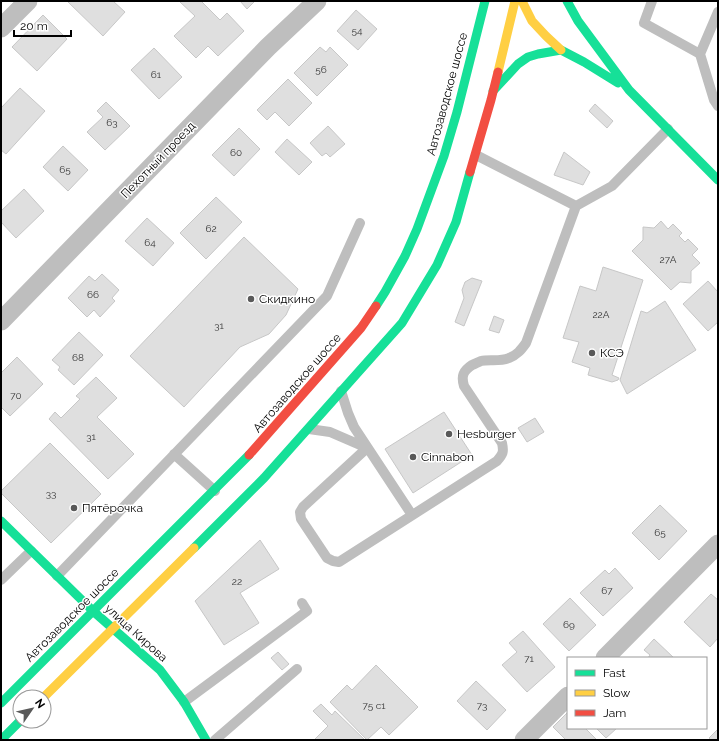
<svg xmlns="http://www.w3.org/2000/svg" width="719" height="741" font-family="Raleway,sans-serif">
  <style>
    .building { fill: #dfdfdf; stroke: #c7c7c7 }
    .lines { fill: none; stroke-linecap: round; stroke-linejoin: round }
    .lane { stroke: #bebebe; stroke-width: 10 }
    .street { stroke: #bebebe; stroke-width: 19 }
    .fast { stroke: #16e098; stroke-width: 9 }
    .slow { stroke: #ffcf43; stroke-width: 9 }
    .jam { stroke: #f24e42; stroke-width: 9 }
    .poi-dot { fill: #595959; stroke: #fff; stroke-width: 1.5 }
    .labels { text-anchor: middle; stroke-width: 3; stroke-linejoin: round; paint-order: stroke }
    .number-label { font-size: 10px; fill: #383838 }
    .street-label { font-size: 12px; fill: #000; stroke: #fff }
    .poi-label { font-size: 12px; fill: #000; stroke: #fff; text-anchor: start }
  </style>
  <rect width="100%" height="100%" fill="#fff"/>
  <path class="building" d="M67,1H113L125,12L103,36Z
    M181,1H201L220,20L227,13L244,31L218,56L208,46L196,58L174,36L195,16L180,2Z
    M240,1H255L247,9Z
    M356,10L377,29L358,50L337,31Z
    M43,15L67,39L37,71L12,47Z
    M320,47L326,52L330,47L348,65L317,96L294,73Z
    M154,48L182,77L159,99L131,70Z
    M288,79L312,103L289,126L275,112L267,120L257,110Z
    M20,88L45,111L6,154L1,150V108Z
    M106,102L130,126L105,150L87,132L103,117L97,111Z
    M595,104L613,121L607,128L589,111Z
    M328,126L345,144L330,157L326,153L322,156L310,143Z
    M239,128L260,149L234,176L212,155Z
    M287,139L312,162L299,175L275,152Z
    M63,146L88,170L68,191L43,167Z
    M564,152L590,172L583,185L554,175Z
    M24,189L44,211L16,238L1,222V211Z
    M216,197L242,222L206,259L180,233Z
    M147,218L174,243L153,266L125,241Z
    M661,221L668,229L673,224L682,233L679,236L685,242L688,239L698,249L692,255L700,263L691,271V283L680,282L671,290L632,251L643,240V227L654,228Z
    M244,237L298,289L286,315L269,334L240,347L184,407L130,356Z
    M603,267L643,280L612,375L619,378L618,380L612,382L588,375L590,368L572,362L579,342L563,338L580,286L596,291Z
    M102,274L119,290L112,298L115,301L100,317L94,310L87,317L68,298L89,276L95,281Z
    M472,278L482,281L464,326L455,322L464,298L462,290L465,282Z
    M708,281L718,292V322L708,331L683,304Z
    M665,301L696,350L627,394L620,380L641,311L647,313Z
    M494,316L504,320L499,333L489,330Z
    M79,332L103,355L74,385L58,370L60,367L52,360Z
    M17,357L43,384L10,416L1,407V373Z
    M96,377L117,398L97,417L134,454L108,479L49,419L55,412L61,418L80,399L76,396Z
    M444,412L472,455L413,493L385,449Z
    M535,418L544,432L527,442L518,428Z
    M50,443L101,494L51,543L1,493V491Z
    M660,505L687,531L659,560L632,533Z
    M260,540L279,569L240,593L259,623L224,645L195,601Z
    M615,568L633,588L603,616L580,593L605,570L609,574Z
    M711,594L718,600V638L710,647L684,622Z
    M570,598L596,625L569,651L543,624Z
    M523,631L555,667L527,692L502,665L517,652L509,643Z
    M654,639L674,658H648L650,655L644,650Z
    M278,652L289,664L282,670L271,658Z
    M376,665L418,707L389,735L381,727L367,740L330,702L347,685L352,690Z
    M476,681L506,710L487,730L457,701Z
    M321,704L332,715L335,711L365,740H314L328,726L313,711Z
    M568,712V728H585L597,740H566L553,727Z
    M596,728H617L606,738Z
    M718,729V740H711L709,738Z"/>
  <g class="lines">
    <path class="lane" d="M652,1L644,23L700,54
      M718,12L700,54L714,100L718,106
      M476,155L576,206
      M341,391L348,413L354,427L412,515
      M309,429L330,432L367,448
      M367,448L303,507L300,512L301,519L327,558L333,561L339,562L497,461C503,454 504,452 502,443L464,386C461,376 463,371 472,365C475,364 478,362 481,361C489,359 500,362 509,358C517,355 521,350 526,343L576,206L612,186L668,129
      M174,454L215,491
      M57,576L327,296L360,223
      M1,580L31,551
      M184,702L307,611L302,603
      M215,740L297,669"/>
    <path class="street" d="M1,28L28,1
      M1,321L268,47L317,1
      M605,658L718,544
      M524,740L568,696"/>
    <path class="fast" d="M567,1L578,21L629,90L718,180
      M493,91L518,64L528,57L538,54L561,50L584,62L618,83
      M376,306L385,292L405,256L417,229L444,156L457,112L485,1
      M1,521L93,611L160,670L184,702L206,740
      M194,548L264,478L402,323L437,265L456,222L470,172
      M1,703L249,455
      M1,740L20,721"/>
    <path class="slow" d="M522,1L532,21L546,36L561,50
      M498,72L515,1
      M44,697L194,548"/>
    <path class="jam" d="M470,172L491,100L498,72
      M249,455L361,328L376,306"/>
  </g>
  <g class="poi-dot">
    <circle cx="251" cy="299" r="4"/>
    <circle cx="592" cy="353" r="4"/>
    <circle cx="449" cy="434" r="4"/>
    <circle cx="413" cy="457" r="4"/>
    <circle cx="74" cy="508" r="4"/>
  </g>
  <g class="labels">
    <g class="number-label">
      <text x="357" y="34">54</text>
      <text x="321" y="73">56</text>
      <text x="156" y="78">61</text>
      <text x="112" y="126">63</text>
      <text x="236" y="156">60</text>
      <text x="65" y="173">65</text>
      <text x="211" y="232">62</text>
      <text x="150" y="246">64</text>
      <text x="668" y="263">27А</text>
      <text x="93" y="298">66</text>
      <text x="601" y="318">22А</text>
      <text x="219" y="329">31</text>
      <text x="78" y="361">68</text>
      <text x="16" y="399">70</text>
      <text x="91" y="440">31</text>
      <text x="51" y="497">33</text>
      <text x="660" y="536">65</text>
      <text x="237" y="585">22</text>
      <text x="607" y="594">67</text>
      <text x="569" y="628">69</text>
      <text x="529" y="662">71</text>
      <text x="374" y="709">75 с1</text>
      <text x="482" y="709">73</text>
    </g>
    <g class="street-label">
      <text transform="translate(447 94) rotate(-75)" y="4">Автозаводское шоссе</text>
      <text transform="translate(158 160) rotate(-46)" y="4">Пехотный проезд</text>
      <text transform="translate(297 383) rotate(-49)" y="4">Автозаводское шоссе</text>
      <text transform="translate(72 615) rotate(-45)" y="4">Автозаводское шоссе</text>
      <text transform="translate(136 633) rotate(42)" y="4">улица Кирова</text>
    </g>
    <g class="poi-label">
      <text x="259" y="303">Скидкино</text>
      <text x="600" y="357">КСЭ</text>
      <text x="457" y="438">Hesburger</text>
      <text x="421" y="461">Cinnabon</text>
      <text x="82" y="512">Пятёрочка</text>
    </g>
  </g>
  <rect width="719" height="741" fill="none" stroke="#000000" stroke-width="4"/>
  <rect x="567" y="657" width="140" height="72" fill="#ffffff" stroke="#999999"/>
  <rect x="575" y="670" width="20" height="6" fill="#16e098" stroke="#999999"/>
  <text x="603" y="677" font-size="12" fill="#000000">Fast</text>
  <rect x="575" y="690" width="20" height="6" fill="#ffcf43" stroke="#999999"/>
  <text x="603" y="697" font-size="12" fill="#000000">Slow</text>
  <rect x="575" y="710" width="20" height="6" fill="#f24e42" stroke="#999999"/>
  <text x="603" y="717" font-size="12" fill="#000000">Jam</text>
  <g transform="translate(32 709) rotate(56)"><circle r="19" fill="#ffffff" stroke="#999999"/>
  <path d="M0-3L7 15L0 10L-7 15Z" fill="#595959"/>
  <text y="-6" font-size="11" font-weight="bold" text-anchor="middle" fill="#000000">N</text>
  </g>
  <path d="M14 30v6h57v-6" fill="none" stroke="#000000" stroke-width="2"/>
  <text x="20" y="30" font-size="12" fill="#000000" stroke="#ffffff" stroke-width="3" paint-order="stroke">20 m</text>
</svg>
